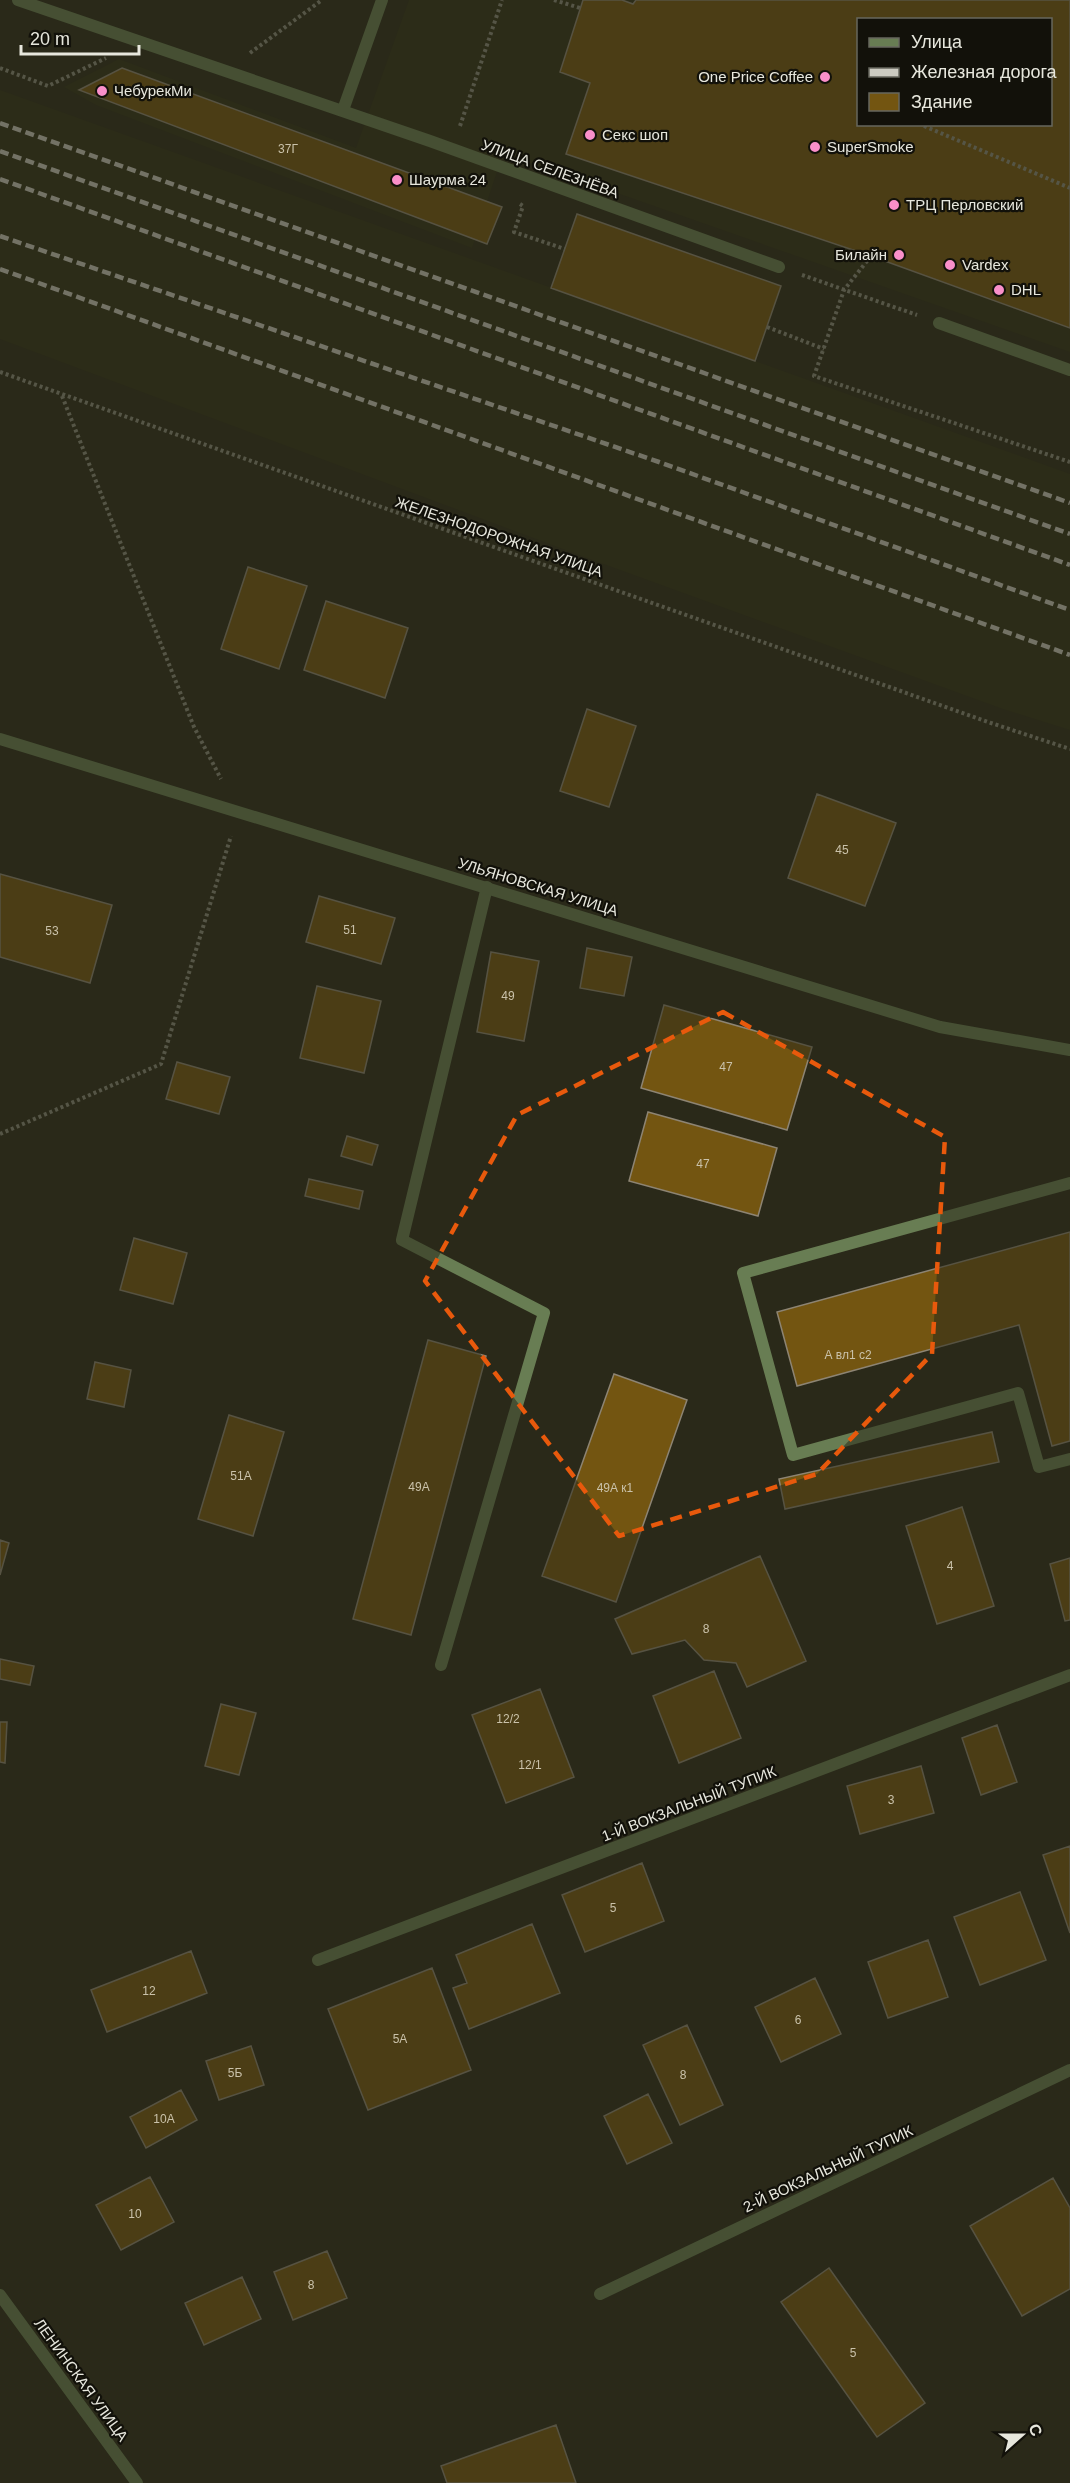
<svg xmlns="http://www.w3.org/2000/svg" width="1070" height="2483" font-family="Helvetica,sans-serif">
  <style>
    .built { fill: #302f18; fill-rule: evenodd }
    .building { fill: #735511; stroke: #8d8473; stroke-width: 1.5; fill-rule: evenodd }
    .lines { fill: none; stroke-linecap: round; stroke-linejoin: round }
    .path { stroke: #8b8a7d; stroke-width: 4; stroke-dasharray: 3 3; stroke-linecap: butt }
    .lane { stroke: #687d53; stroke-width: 12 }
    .street { stroke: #687d53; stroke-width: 12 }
    .rail { stroke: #cccbc1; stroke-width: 4.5; stroke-dasharray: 9 4.5; stroke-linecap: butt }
    .marked { fill: none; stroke: #e8590c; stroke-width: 4.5; stroke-dasharray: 12 8; stroke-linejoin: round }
    .poi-dot { fill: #f98fc9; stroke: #12110a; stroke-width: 2 }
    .labels { text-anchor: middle; stroke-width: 4.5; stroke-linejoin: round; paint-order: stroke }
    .number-label { font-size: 12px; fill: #cac2aa }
    .poi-label { font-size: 15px; fill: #e7e7dd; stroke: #12110a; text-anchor: start }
    .street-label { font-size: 15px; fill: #e7e7dd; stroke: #12110a }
  </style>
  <rect width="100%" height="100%" fill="#2a2919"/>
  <path class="built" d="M409,0H1070V352L503,153L472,248L96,105L64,87L119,59L356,148ZM858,20H1050V124H858Z
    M0,90L1070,474V730L1003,709L590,559L0,339Z"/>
  <path class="building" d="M583,0H622L633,4L636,0H1070V328L871,256L566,154L590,83L560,72ZM858,20H1050V124H858Z
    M122,68L502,207L487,244L79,90Z
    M577,214L781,286L755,361L551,288Z
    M248,567L307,586L279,669L221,649Z
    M326,601L408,628L385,698L304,670Z
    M587,709L636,726L609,807L560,791Z
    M817,794L896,823L865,906L788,878Z
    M0,874L112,905L90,983L0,957Z
    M319,896L395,918L381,964L306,942Z
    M587,948L632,957L624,996L580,988Z
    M491,952L539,961L524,1041L477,1032Z
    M317,986L381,1001L364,1073L300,1058Z
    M664,1005L812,1047L787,1130L641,1088Z
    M177,1062L230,1077L219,1114L166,1099Z
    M648,1112L777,1148L758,1216L629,1181Z
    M347,1136L378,1145L372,1165L341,1156Z
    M309,1179L363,1191L359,1209L305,1196Z
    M1070,1232V1441L1052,1446L1019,1325L797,1386L777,1312Z
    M134,1238L187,1253L173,1304L120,1290Z
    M428,1340L486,1356L411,1635L353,1619Z
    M95,1362L131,1370L124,1407L87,1399Z
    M614,1374L687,1400L616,1602L542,1576Z
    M229,1415L284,1432L253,1536L198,1519Z
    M992,1432L999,1462L785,1509L779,1479Z
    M962,1507L994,1606L937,1624L906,1526Z
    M0,1540L9,1543L0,1575Z
    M760,1556L806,1661L747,1687L736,1663L704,1660L685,1640L632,1654L615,1619Z
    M1070,1558V1620L1065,1621L1050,1564Z
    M0,1659L34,1666L30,1685L0,1679Z
    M714,1671L741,1738L679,1763L653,1696Z
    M540,1689L574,1777L506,1803L472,1715Z
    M221,1704L256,1713L239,1775L205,1766Z
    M0,1722H7L5,1763L0,1762Z
    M997,1725L1017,1782L981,1795L962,1738Z
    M921,1766L934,1813L860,1834L847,1786Z
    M1070,1846V1933L1043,1855Z
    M642,1863L664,1921L585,1952L562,1895Z
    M1020,1892L1046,1960L980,1985L954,1917Z
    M532,1924L560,1993L469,2029L453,1988L467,1983L456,1955Z
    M928,1940L948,1997L888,2018L868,1962Z
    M191,1951L207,1993L107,2032L91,1990Z
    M432,1968L471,2070L368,2110L328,2009Z
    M815,1978L841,2034L781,2062L755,2007Z
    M687,2025L723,2105L680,2125L643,2045Z
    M251,2046L264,2085L219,2100L206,2061Z
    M181,2090L197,2120L146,2148L130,2117Z
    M648,2094L672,2143L627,2164L604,2116Z
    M150,2177L174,2222L121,2250L96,2205Z
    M1053,2178L1070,2208V2289L1022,2316L970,2226Z
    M327,2251L347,2298L293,2320L274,2272Z
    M829,2268L925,2403L877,2437L781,2302Z
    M242,2277L261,2319L204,2345L185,2303Z
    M556,2425L576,2483H447L441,2466Z"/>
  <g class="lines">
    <path class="path" d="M554,0L580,8
      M250,53L322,0
      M0,68L48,86L106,58
      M460,126L502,0
      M924,126L1070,188
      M520,204L523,206L514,232L565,249
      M871,256L844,290L814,376L1070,462
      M802,275L917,315
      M767,327L824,349
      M0,372L991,723L1070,749
      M62,396L194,727L221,779
      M0,1134L161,1064L231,836"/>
    <path class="lane" d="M18,0L430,141L779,267
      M343,110L382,0
      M939,323L1070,370
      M1070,1183L743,1273L793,1455L1018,1393L1039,1467L1070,1459
      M441,1665L544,1313L402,1240L487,887"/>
    <path class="street" d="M0,739L940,1027L1070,1050
      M318,1960L1070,1675
      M600,2294L1070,2070
      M0,2295L137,2483"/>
    <path class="rail" d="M0,123L1070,503
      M0,151L1070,534
      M0,179L1070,565
      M0,236L659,462L1070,610
      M0,269L1070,655"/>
  </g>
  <path d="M0 0H1070V2483H0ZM723,1012L945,1137L932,1354L817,1474L619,1536L425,1281L517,1115Z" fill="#2a2919" fill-opacity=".55" fill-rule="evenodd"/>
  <path class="marked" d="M723,1012L945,1137L932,1354L817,1474L619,1536L425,1281L517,1115Z"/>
  <g class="poi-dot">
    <circle cx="825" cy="77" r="6"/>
    <circle cx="102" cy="91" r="6"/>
    <circle cx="590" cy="135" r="6"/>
    <circle cx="815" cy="147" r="6"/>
    <circle cx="397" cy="180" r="6"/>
    <circle cx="894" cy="205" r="6"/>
    <circle cx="899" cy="255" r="6"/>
    <circle cx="950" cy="265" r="6"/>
    <circle cx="999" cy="290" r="6"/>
  </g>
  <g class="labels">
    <g class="number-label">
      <text x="288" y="153">37Г</text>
      <text x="842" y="854">45</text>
      <text x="350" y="934">51</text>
      <text x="52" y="935">53</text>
      <text x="508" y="1000">49</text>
      <text x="726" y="1071">47</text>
      <text x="703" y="1168">47</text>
      <text x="848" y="1359">А вл1 с2</text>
      <text x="241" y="1480">51А</text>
      <text x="419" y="1491">49А</text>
      <text x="615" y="1492">49А к1</text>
      <text x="950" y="1570">4</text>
      <text x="706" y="1633">8</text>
      <text x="508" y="1723">12/2</text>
      <text x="530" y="1769">12/1</text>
      <text x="891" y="1804">3</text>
      <text x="613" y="1912">5</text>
      <text x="149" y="1995">12</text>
      <text x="798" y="2024">6</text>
      <text x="400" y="2043">5A</text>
      <text x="235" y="2077">5Б</text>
      <text x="683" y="2079">8</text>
      <text x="164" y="2123">10А</text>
      <text x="135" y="2218">10</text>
      <text x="311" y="2289">8</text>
      <text x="853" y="2357">5</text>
    </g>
    <g class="poi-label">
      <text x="813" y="82" text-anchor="end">One Price Coffee</text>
      <text x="114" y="96">ЧебурекМи</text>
      <text x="602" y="140">Секс шоп</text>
      <text x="827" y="152">SuperSmoke</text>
      <text x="409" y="185">Шаурма 24</text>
      <text x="906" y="210">ТРЦ Перловский</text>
      <text x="887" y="260" text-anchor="end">Билайн</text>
      <text x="962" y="270">Vardex</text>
      <text x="1011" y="295">DHL</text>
    </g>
    <g class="street-label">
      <text transform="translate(550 169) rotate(20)" y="5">УЛИЦА СЕЛЕЗНЁВА</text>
      <text transform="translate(499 537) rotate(19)" y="5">ЖЕЛЕЗНОДОРОЖНАЯ УЛИЦА</text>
      <text transform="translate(538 887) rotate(17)" y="5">УЛЬЯНОВСКАЯ УЛИЦА</text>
      <text transform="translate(689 1804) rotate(-21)" y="5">1-Й ВОКЗАЛЬНЫЙ ТУПИК</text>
      <text transform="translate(828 2169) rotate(-25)" y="5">2-Й ВОКЗАЛЬНЫЙ ТУПИК</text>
      <text transform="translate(81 2380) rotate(54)" y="5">ЛЕНИНСКАЯ УЛИЦА</text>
    </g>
  </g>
  <rect x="857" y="18" width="195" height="108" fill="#12110a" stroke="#67675e" stroke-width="1.5"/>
  <rect x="869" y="38" width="30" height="9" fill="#687d53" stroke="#67675e" stroke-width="1.5"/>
  <text x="911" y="48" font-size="18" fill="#e7e7dd">Улица</text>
  <rect x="869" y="68" width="30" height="9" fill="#cccbc1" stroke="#67675e" stroke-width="1.5"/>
  <text x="911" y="78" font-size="18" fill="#e7e7dd">Железная дорога</text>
  <rect x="869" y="93" width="30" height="18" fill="#735511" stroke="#67675e" stroke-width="1.5"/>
  <text x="911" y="108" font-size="18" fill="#e7e7dd">Здание</text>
  <g transform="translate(1022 2435) rotate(69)" stroke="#12110a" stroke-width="4.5" paint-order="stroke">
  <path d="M0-4.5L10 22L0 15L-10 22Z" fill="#e7e7dd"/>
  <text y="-9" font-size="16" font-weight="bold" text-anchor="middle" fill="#e7e7dd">С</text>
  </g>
  <path d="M21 45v9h118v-9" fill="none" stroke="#e7e7dd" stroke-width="3"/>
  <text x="30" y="45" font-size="18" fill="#e7e7dd" stroke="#12110a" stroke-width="4.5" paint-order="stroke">20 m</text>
</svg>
